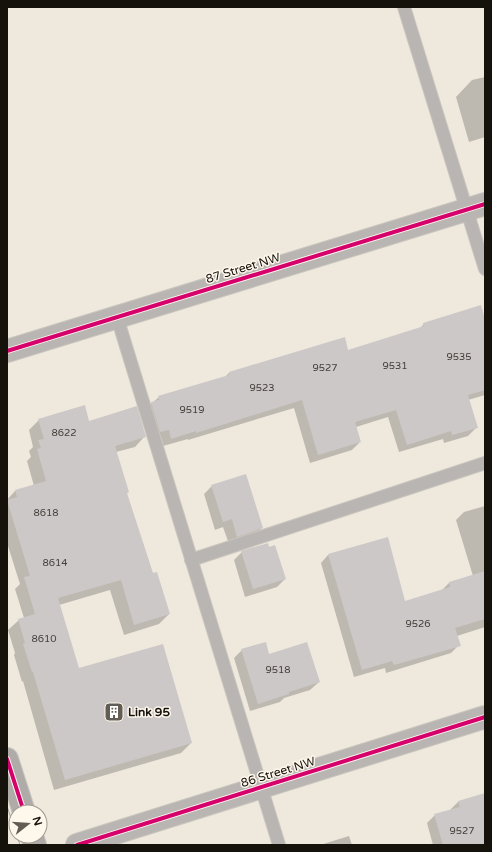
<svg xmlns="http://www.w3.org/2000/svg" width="492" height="852" font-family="'Varela Round',sans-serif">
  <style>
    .shadow { fill: #0003 }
    .building { fill: #cdc8c8 }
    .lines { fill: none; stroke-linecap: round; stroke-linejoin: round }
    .lane-casing { stroke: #cac5bd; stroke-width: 14 }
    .street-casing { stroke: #cac5bd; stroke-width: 24 }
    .secondary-casing { stroke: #cac5bd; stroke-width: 24 }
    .lane { stroke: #b8b5b3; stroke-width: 12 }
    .street { stroke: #b8b5b3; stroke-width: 22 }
    .secondary { stroke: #afaba8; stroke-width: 22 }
    .tram { stroke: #aba7a2; stroke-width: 1 }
    .cycleway-casing { stroke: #fef7ec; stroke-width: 6 }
    .cycleway { stroke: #d6006c; stroke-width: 4 }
    .labels { text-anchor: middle; stroke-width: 3; stroke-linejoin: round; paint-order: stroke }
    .number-label { font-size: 10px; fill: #433f3a }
    .street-label { font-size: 12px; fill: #15110b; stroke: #fef7ec }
    .poi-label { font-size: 12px; font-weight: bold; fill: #15110b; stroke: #fef7ec; text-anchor: start }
  </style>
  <rect width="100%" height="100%" fill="#eee8dd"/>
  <path class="shadow" d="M485,77V137L469,142L456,97L472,80Z
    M485,319V395L468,400L476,428L468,436L444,443L443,439L399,452L388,417L356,427L360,442L352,450L310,463L294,408L188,440V439L163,446L161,437L152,440L143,411L159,397L225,377L229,373L348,351L418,330L424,324Z
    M39,420L89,422L145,436L135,447L116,452L126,493L152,574L169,614L159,624L124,635L110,590L59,605L78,669L191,743L181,753L54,790L23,681L22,682L14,655L15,653L8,630L19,620L24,618L15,589L20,584L7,543V500L15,491L34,486L27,461L31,457L29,451L33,447L29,430Z
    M212,486L262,528L254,536L229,544L223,527L215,530L204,494Z
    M485,506V627L457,636L459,645L451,653L386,673L385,668L354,677L321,563L328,555L405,602L441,591L449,583L473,576L456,520L464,512Z
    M242,552L285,579L277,587L245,597L234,560Z
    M242,650L269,655L319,682L310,690L284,698L280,702L250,711L234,658Z
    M485,794V845H433L427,823L435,815L450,810L458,802Z
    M349,836L352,845H320Z"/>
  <path class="building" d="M481,305L485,319V390L468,395L478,428L452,435L451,431L407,445L396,410L355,422L361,442L318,455L302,400L196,433V431L171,439L169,430L160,432L151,402L159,400L158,396L229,375V372L345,337L348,350L424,326L423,323Z
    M85,405L89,421L137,406L146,437L115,446L129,492L127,493L153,573L157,572L170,614L134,625L121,580L58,598L79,668L163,644L192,743L65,780L33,672H32L23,644L25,643L18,619L35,614L24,577L30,576L7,500L17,497L15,490L46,481L37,449L41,448L38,440L44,439L38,419Z
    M246,474L263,528L237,537L232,519L223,522L211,485Z
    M388,537L405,601L450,587L449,582L485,571V619L455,628L461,646L394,665L392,661L362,670L328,554Z
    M268,543L269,547L275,545L286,579L253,589L241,551Z
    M266,642L269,654L307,642L320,682L289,692V694L258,704L241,649Z
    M485,793V845H443L434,814L460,807L458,801Z"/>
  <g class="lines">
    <defs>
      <path id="lane" d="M404,7L485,269
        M117,317L279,845
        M191,560L485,463"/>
      <path id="street" d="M7,351L485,204
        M77,845L485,717"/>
      <path id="secondary" d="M7,759L24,812
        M32,836L35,845"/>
    </defs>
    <use href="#lane" class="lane-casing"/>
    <use href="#street" class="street-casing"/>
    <use href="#secondary" class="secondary-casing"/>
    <use href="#lane" class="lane"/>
    <use href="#street" class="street"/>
    <use href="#secondary" class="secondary"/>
    <path class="tram" d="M7,806L16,834
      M17,836L20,845"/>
    <defs>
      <path id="cycleway" d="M7,351L485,204
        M7,759L24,812
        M77,845L485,717"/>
    </defs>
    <use href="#cycleway" class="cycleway-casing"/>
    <use href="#cycleway" class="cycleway"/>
  </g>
  <defs>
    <symbol id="building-square" viewBox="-11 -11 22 22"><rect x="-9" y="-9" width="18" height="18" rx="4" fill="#615c54" stroke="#fef7ec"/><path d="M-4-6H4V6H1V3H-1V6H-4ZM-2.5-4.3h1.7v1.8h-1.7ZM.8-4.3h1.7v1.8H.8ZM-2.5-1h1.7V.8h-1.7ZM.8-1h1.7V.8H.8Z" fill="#fff"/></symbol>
  </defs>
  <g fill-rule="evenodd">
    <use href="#building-square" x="103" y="701" width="22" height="22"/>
  </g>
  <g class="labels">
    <g class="number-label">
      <text x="459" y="360">9535</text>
      <text x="395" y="369">9531</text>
      <text x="325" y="371">9527</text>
      <text x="262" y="391">9523</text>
      <text x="192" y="413">9519</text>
      <text x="64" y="436">8622</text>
      <text x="46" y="516">8618</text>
      <text x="55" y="566">8614</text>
      <text x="418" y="627">9526</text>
      <text x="44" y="642">8610</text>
      <text x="278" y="673">9518</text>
      <text x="462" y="834">9527</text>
    </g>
    <g class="street-label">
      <text transform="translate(243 268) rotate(-17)" y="4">87 Street NW</text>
      <text transform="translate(278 772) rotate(-17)" y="4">86 Street NW</text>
    </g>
    <g class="poi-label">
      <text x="128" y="716">Link 95</text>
    </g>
  </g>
  <rect width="492" height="852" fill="none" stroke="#15110b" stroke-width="16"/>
  <g transform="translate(28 824) rotate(73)"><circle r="19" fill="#fef7ec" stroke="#a19b92"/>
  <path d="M0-3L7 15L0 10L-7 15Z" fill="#615c54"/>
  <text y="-6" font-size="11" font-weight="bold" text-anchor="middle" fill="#15110b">N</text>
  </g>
</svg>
